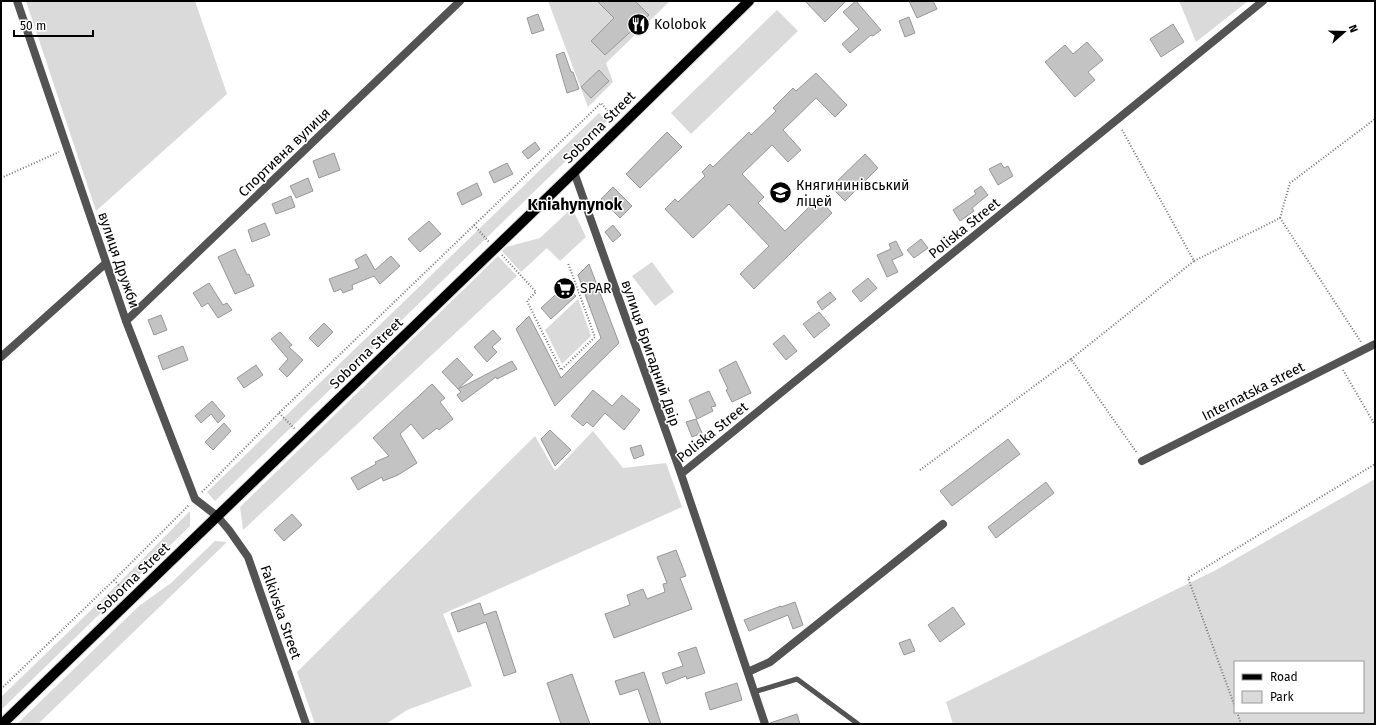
<svg xmlns="http://www.w3.org/2000/svg" width="1376" height="725" font-family="'Fira Sans',sans-serif">
  <style>
    .green { fill: #dadada; fill-rule: evenodd }
    .building { fill: #c3c3c3; stroke: #979797 }
    .lines { fill: none; stroke-linecap: round; stroke-linejoin: round }
    .primary-casing { stroke: #dbdbdb; stroke-width: 12 }
    .path { stroke: #757575; stroke-width: 2; stroke-dasharray: 1 2; stroke-linecap: butt }
    .service { stroke: #535353; stroke-width: 5 }
    .minor { stroke: #535353; stroke-width: 8 }
    .primary { stroke: #000; stroke-width: 10 }
    .labels { text-anchor: middle; stroke-width: 3; stroke-linejoin: round; paint-order: stroke }
    .poi-label { font-size: 14px; fill: #000; stroke: #fff; text-anchor: start }
    .street-label { font-size: 14px; fill: #000; stroke: #fff }
    .quarter-label { font-size: 16px; font-weight: bold; fill: #000; stroke: #fff }
  </style>
  <rect width="100%" height="100%" fill="#fff"/>
  <path class="green" d="M26,1H195L227,94L96,211Z
    M548,1H670L606,63L613,82L588,107Z
    M1179,1H1248L1196,42Z
    M777,10L798,31L691,134L671,113Z
    M599,113L607,121L215,501L207,492Z
    M572,208L586,237L560,261L547,248L521,272L502,251L506,247L540,238Z
    M498,256L517,276L243,530L240,507Z
    M652,262L674,292L655,306L632,276Z
    M578,299L591,336L562,364L545,330Z
    M593,431L623,468L666,463L682,507L443,614L472,686L407,710L386,724H315L297,672L535,436L555,471Z
    M1375,479V724H953L946,702L1216,570ZM1235,662H1363V712H1235Z
    M190,511V526L1,710V697L118,584Z
    M215,541L227,542L38,724H17L139,606L171,583Z"/>
  <path class="building" d="M597,1H635L649,15L605,55L591,41L614,18Z
    M805,1H846L825,22Z
    M856,1L881,30L873,36L871,35L850,53L842,44L859,29L843,12Z
    M909,1H933L937,9L917,18Z
    M538,14L544,30L532,34L527,18Z
    M909,17L915,33L905,37L899,21Z
    M1173,24L1184,42L1161,57L1150,39Z
    M1087,42L1103,60L1088,72L1095,80L1075,97L1045,62L1065,45L1073,54Z
    M564,52L571,72H573L579,89L567,93L556,55Z
    M599,70L609,81L591,98L581,87Z
    M816,73L847,105L835,117L816,98L783,130L801,150L788,162L772,145L742,174L764,197L758,203L785,231L818,198L832,213L754,289L740,274L769,246L729,204L693,238L665,209L675,199L678,202L705,176L702,172L710,164L713,167L749,132L751,135L776,111L773,108L793,88L796,91Z
    M667,132L682,147L640,188L626,174Z
    M535,142L540,149L528,159L522,152Z
    M334,153L340,170L319,178L313,161Z
    M865,154L878,168L845,201L831,187Z
    M507,163L513,174L494,183L489,172Z
    M1001,163L1004,168L1008,166L1013,176L998,185L989,169Z
    M308,178L313,191L296,198L290,186Z
    M477,183L482,195L462,205L457,193Z
    M981,186L988,195L972,208L974,211L960,221L953,210L976,194L974,191Z
    M613,187L632,206L620,218L601,199Z
    M291,196L295,207L276,214L272,204Z
    M429,221L441,234L420,252L408,239Z
    M265,223L270,235L252,242L248,230Z
    M613,225L621,235L613,242L605,232Z
    M921,239L928,248L914,258L907,250Z
    M896,241L903,255L892,260L898,272L887,277L877,255L891,249L889,244Z
    M235,249L247,275L249,274L254,286L235,294L218,257Z
    M366,254L375,270L391,256L400,266L380,284L374,276L352,285L353,289L343,293L341,289L334,292L329,279L359,268L355,260Z
    M589,264L619,343L555,406L516,329L529,316L561,378L601,338L578,275Z
    M868,278L877,288L861,302L852,291Z
    M209,283L223,305L227,303L232,310L218,318L208,303L202,307L193,293Z
    M566,285L576,296L551,319L541,308Z
    M830,292L836,299L822,310L817,302Z
    M819,312L830,325L814,338L803,324Z
    M161,315L167,330L154,335L148,320Z
    M324,323L333,332L318,347L309,338Z
    M493,330L501,339L492,347L497,352L487,362L474,347Z
    M280,332L292,345L289,347L303,360L287,377L279,369L288,359L271,339Z
    M784,335L797,351L786,360L773,344Z
    M183,346L188,360L163,370L158,356Z
    M457,358L473,375L458,389L442,372Z
    M512,361L517,369L497,379L496,377L462,402L457,395L461,392L458,389Z
    M736,361L751,393L732,402L726,390L728,389L719,370Z
    M256,365L263,375L244,388L237,378Z
    M432,384L445,398L440,402L453,419L439,430L437,428L423,439L411,424L400,434L417,463L398,475L383,481L382,477L358,490L351,478L376,464L375,462L389,456L373,438Z
    M593,390L612,406L622,395L640,410L624,430L605,413L593,427L587,422L583,426L571,416Z
    M709,391L716,406L711,407L713,411L697,419L689,400Z
    M212,401L225,416L218,423L211,414L201,423L195,416Z
    M696,419L702,433L692,437L686,422Z
    M224,423L231,431L213,450L205,442Z
    M550,430L571,450L555,466L541,439Z
    M1008,439L1020,454L952,506L940,491Z
    M641,445L644,455L634,459L630,448Z
    M1046,482L1054,493L996,538L988,527Z
    M292,514L302,525L284,541L274,530Z
    M676,550L686,576L680,578L692,609L614,638L605,614L630,605L627,595L643,589L647,599L665,592L663,584L667,583L657,557Z
    M795,602L803,625L793,629L788,615L749,631L744,620L781,606V607Z
    M480,603L484,615L496,611L516,672L504,676L486,622L458,632L451,613Z
    M953,607L965,624L940,642L928,625Z
    M910,639L915,651L904,655L899,643Z
    M696,647L705,673L687,679L686,676L666,684L662,673L683,666L678,653Z
    M644,672L652,696L661,724H650L638,689L620,695L615,681Z
    M572,674L590,724H561L547,683Z
    M737,683L742,700L710,710L705,693Z
    M797,714L800,724H771L770,723Z"/>
  <g class="lines">
    <defs>
      <path id="primary" d="M2,724L574,172L749,1"/>
    </defs>
    <use href="#primary" class="primary-casing"/>
    <path class="path" d="M1,178L59,152
      M1280,218L1290,183L1375,119
      M474,225L489,242
      M502,255L536,292L527,301L561,370L595,337L568,263
      M1194,261L1280,218L1361,342
      M1071,359L1194,261L1121,128
      M1343,370L1375,425
      M279,413L295,429
      M920,470L1071,359L1137,453
      M202,492L279,413L601,103L615,119
      M114,580L126,593
      M1,689L114,580L189,505
      M1235,707L1188,578L1375,464
      M1237,712L1241,724"/>
    <path class="service" d="M754,692L797,679L858,724"/>
    <path class="minor" d="M17,1L126,321L195,499L217,516L229,530L248,557L306,724
      M574,172L681,474L765,724
      M126,321L460,1
      M1,357L106,263
      M1142,461L1375,344
      M681,474L1263,1
      M748,672L770,662L943,524"/>
    <use href="#primary" class="primary"/>
  </g>
  <defs>
    <symbol id="restaurant-disc" viewBox="-11 -11 22 22"><circle r="9.5" fill="#000" stroke="#fff"/><path d="M-5-6h1v4h1v-4h1v4h1v-4h1v5L-1.5 .5V6h-2V.5L-5-1ZM5-6V6H3V1.5H1.5Q1.5-4 5-6Z" fill="#fff"/></symbol>
    <symbol id="school-disc" viewBox="-11 -11 22 22"><circle r="9.5" fill="#000" stroke="#fff"/><path d="M0-5L7-2L0 1L-7-2ZM-4 1L0 2.5L4 1V4Q0 6-4 4Z" fill="#fff"/></symbol>
    <symbol id="supermarket-disc" viewBox="-11 -11 22 22"><circle r="9.5" fill="#000" stroke="#fff"/><path d="M-6-5.5h2.5l.6 2H6L4.5 2H-2.5L-4.4-4H-6ZM-1.5 3.2a1.3 1.3 0 1 0 .1 0ZM3 3.2a1.3 1.3 0 1 0 .1 0Z" fill="#fff"/></symbol>
  </defs>
  <g fill-rule="evenodd">
    <use href="#restaurant-disc" x="626" y="12" width="25" height="25"/>
    <use href="#school-disc" x="768" y="180" width="25" height="25"/>
    <use href="#supermarket-disc" x="552" y="276" width="25" height="25"/>
  </g>
  <g class="labels">
    <g class="poi-label">
      <text x="654" y="29">Kolobok</text>
      <text x="796" y="190">Княгининівський<tspan x="796" dy="16">ліцей</tspan></text>
      <text x="580" y="293">SPAR</text>
    </g>
    <g class="street-label">
      <text transform="translate(599 127) rotate(-45)" y="5">Soborna Street</text>
      <text transform="translate(284 152) rotate(-44)" y="5">Спортивна вулиця</text>
      <text transform="translate(964 228) rotate(-39)" y="5">Poliska Street</text>
      <text transform="translate(119 260) rotate(71)" y="5">вулиця Дружби</text>
      <text transform="translate(366 353) rotate(-44)" y="5">Soborna Street</text>
      <text transform="translate(651 353) rotate(71)" y="5">вулиця Бригадний Двір</text>
      <text transform="translate(1253 391) rotate(-27)" y="5">Internatska street</text>
      <text transform="translate(712 432) rotate(-39)" y="5">Poliska Street</text>
      <text transform="translate(133 578) rotate(-44)" y="5">Soborna Street</text>
      <text transform="translate(281 612) rotate(71)" y="5">Falkivska Street</text>
    </g>
    <g class="quarter-label">
      <text x="575" y="210">Kniahynynok</text>
    </g>
  </g>
  <rect width="1376" height="725" fill="none" stroke="#000000" stroke-width="4"/>
  <rect x="1234" y="661" width="130" height="52" fill="#ffffff" stroke="#999999"/>
  <rect x="1242" y="674" width="20" height="6" fill="#000000" stroke="#999999"/>
  <text x="1270" y="681" font-size="12" fill="#000000">Road</text>
  <rect x="1242" y="691" width="20" height="12" fill="#dadada" stroke="#999999"/>
  <text x="1270" y="701" font-size="12" fill="#000000">Park</text>
  <g transform="translate(1344 32) rotate(70)" stroke="#ffffff" stroke-width="3" paint-order="stroke">
  <path d="M0-3L7 15L0 10L-7 15Z" fill="#000000"/>
  <text y="-6" font-size="11" font-weight="bold" text-anchor="middle" fill="#000000">N</text>
  </g>
  <path d="M14 30v6h79v-6" fill="none" stroke="#000000" stroke-width="2"/>
  <text x="20" y="30" font-size="12" fill="#000000" stroke="#ffffff" stroke-width="3" paint-order="stroke">50 m</text>
</svg>
